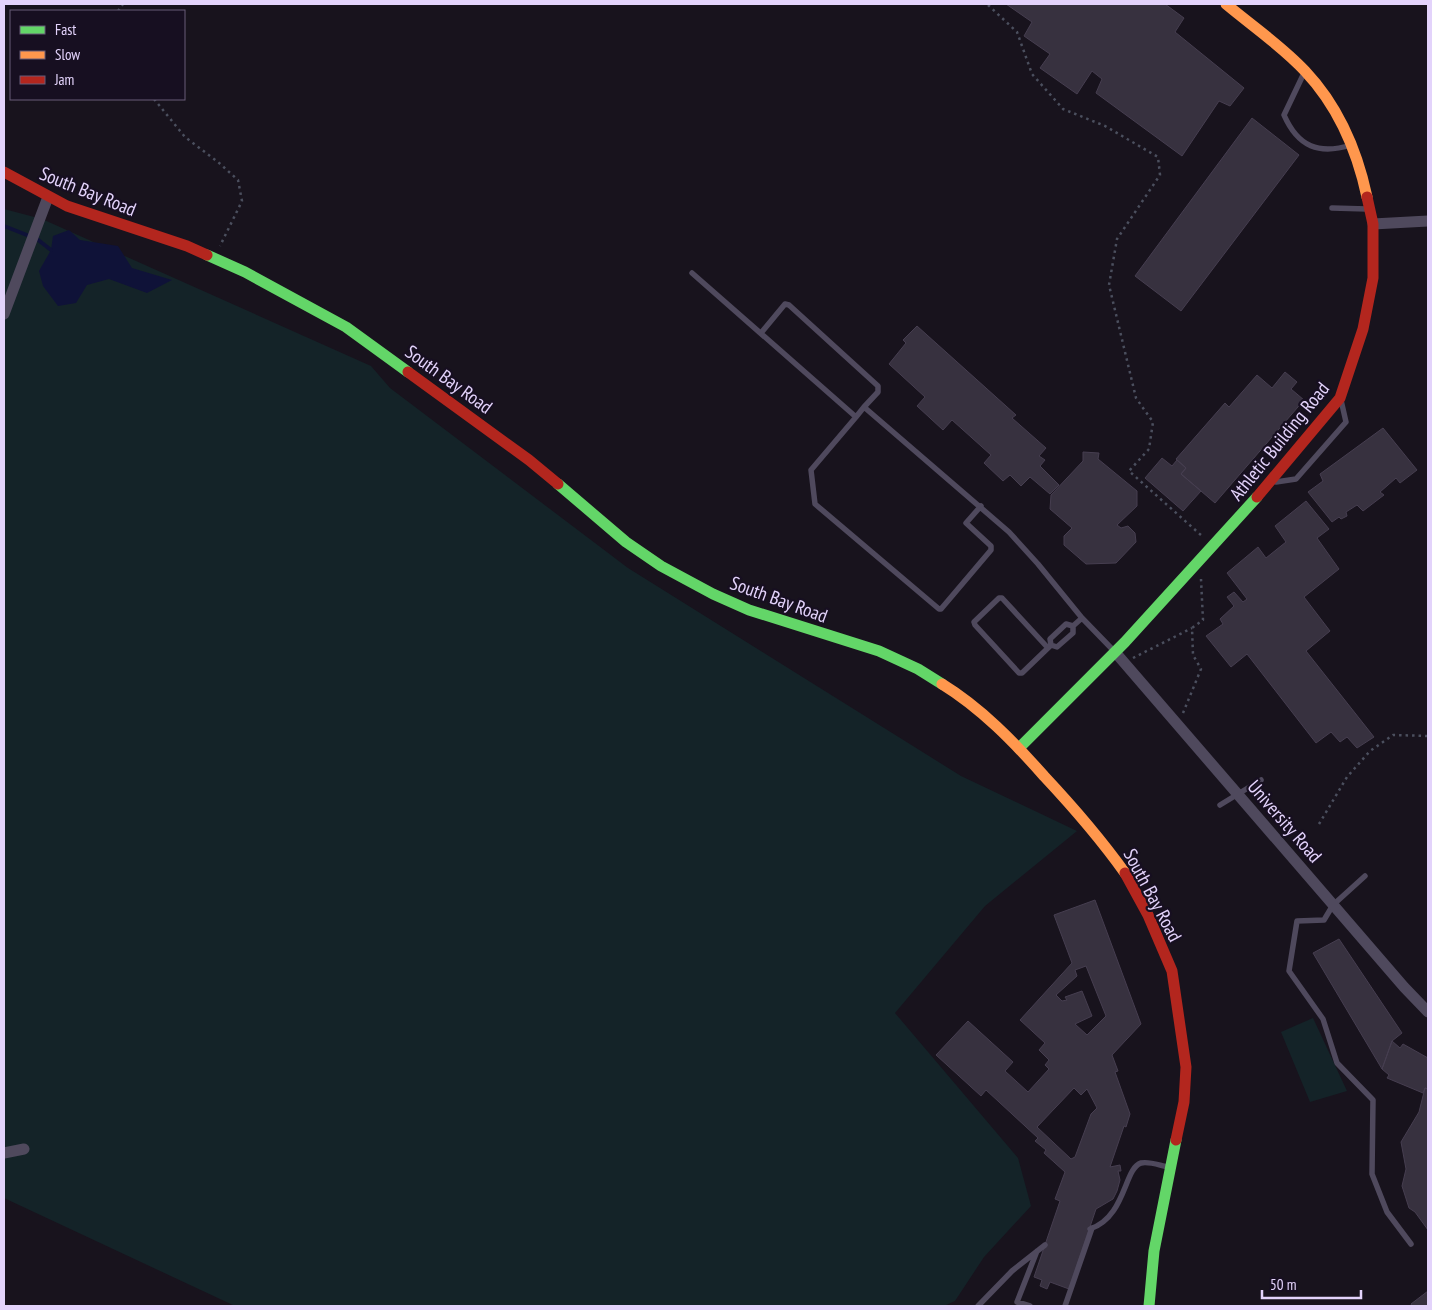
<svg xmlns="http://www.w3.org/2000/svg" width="1432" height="1310" font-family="'PT Sans Narrow',sans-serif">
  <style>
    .green { fill: #142328 }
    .water { fill: #0f1238 }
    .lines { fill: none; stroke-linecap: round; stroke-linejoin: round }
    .stream { stroke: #0f1238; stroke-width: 4 }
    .building { fill: #37313f; stroke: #463e50; fill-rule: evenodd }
    .path { stroke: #4b4f5e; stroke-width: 2.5; stroke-dasharray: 2.5 4; stroke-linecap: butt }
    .lane { stroke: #4f495d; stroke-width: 5.5 }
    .street { stroke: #4f495d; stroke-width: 11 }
    .fast { stroke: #63d668; stroke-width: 11 }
    .slow { stroke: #ff974d; stroke-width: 11 }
    .jam { stroke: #b3261e; stroke-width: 11 }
    .labels { text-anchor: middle; stroke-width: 4.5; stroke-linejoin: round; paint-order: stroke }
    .street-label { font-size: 19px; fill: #e3d3fb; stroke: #170f21 }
  </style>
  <rect width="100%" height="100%" fill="#18131d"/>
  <path class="green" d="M4,209L42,219L371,366L390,388L628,568L961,776L1077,831L985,906L895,1013L1018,1158L1031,1206L984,1257L955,1301L944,1306H235L4,1198Z
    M1313,1018L1347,1091L1310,1102L1281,1032Z"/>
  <path class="water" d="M69,230L80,240L118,246L132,268L172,280L147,293L109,279L87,285L76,303L58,306L43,286L39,271L51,250L53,236Z"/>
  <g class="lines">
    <path class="stream" d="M4,226L37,239L51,250"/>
  </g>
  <path class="building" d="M1006,4H1165L1184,18L1175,32L1244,88L1230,106L1219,101L1182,156L1096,93L1102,79L1092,71L1077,94L1040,68L1050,54L1024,36L1032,22Z
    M1252,118L1299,155L1181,311L1135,276Z
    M917,326L1016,415L1012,418L1046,448L1039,456L1045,460L1040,466L1059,485L1050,494L1030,477L1021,486L1010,475L1003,481L984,463L991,455L952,420L943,430L917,406L925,397L889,364L906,343L903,340Z
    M1285,372L1297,382L1291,389L1304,400L1215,503L1181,474L1186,468L1176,459L1225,403L1229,407L1257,375L1272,388Z
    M1383,428L1417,470L1400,483L1396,478L1380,492L1384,495L1363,511L1357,505L1346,512L1347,516L1341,519L1339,517L1332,522L1308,492L1323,481L1320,474Z
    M1083,452L1099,453L1098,459L1137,491V506L1117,525L1121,528L1128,526L1135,533L1136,542L1116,563L1086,564L1064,545V536L1072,528L1050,509L1051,495L1083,461Z
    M1162,458L1172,466L1177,460L1186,468L1181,474L1201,491L1183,511L1145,478Z
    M1306,501L1329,529L1317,538L1339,569L1304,597L1330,631L1306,651L1374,737L1357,748L1347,737L1340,742L1331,732L1316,743L1247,654L1231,667L1206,636L1223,624L1220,619L1234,606L1227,597L1234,592L1243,602L1247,599L1227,573L1258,547L1266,558L1286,542L1275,526Z
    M1095,900L1141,1024L1112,1055L1118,1071L1115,1072L1130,1114L1126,1127L1124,1126L1110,1167L1120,1165L1121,1171H1118L1120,1180L1117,1191L1113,1199L1096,1209L1069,1289L1050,1282L1047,1289L1040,1286L1042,1280L1034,1277L1060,1201L1055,1199L1065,1172L1044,1153L1046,1150L1035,1141L1038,1138L986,1090L981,1096L936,1055L968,1021L1013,1062L1005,1071L1028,1092L1049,1069L1045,1065L1049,1060L1039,1050L1045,1043L1020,1020L1072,963L1054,915ZM1086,966L1106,1016L1087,1035L1075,1024L1092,1016L1082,991L1065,997L1067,1000L1062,1001L1056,995L1077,976L1075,970ZM1074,1088L1081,1095L1087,1089L1097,1108L1091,1114L1075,1157L1071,1159L1037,1127Z
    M1339,939L1402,1033L1392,1041L1382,1069L1313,953Z
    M1392,1041L1400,1048L1403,1044L1428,1058V1089L1425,1088L1423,1093L1387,1078L1389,1075L1382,1069Z
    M1425,1088L1428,1089V1230L1415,1212L1409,1208L1402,1186L1406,1169L1401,1142L1419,1112Z
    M1428,1291V1306H1412L1411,1304Z"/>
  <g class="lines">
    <path class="path" d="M988,5L1017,32L1032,74L1063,109L1105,126L1158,157L1160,175L1117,239L1109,285L1136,398L1153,422L1149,449L1129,471L1202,536
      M118,11L123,4
      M154,99L185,137L218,162L238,180L242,201L220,246
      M1133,658L1192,628
      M1183,713L1201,669L1193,655L1192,628L1203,620L1201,579
      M1319,824L1347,777L1370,751L1393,735L1428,736"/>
    <path class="lane" d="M1304,73L1284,115C1298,147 1319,155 1351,145
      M1332,208L1367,209
      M692,273L856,417L864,407L1009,532L1038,564L1082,618L1114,651
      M761,333L785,304L789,305L878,386V392L864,407
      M856,417L811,470L815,504L939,609H941L991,550V546L966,523L981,506
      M1276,482L1296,479L1346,422L1341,400
      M1051,645L1057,647L1073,633V626L1082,618
      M1048,648L1002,598H999L974,622L975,625L1019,673H1022L1048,648L1051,645L1050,639L1066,624L1073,626
      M1220,805L1261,780
      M1365,876L1333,905L1324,920L1297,921L1289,971L1323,1019L1337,1063L1373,1100L1372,1174L1387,1212L1411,1244
      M1090,1229C1126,1217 1124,1168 1141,1163C1150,1161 1161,1166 1169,1167
      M978,1306L1012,1271L1045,1245
      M1030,1306L1017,1302L1037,1251
      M1065,1306L1092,1228"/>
    <path class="street" d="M1373,224L1428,221
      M4,314L48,197
      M1115,652L1404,987L1428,1012
      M4,1153L24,1149"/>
    <path class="fast" d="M207,255L245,272L346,327L408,372
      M558,484L626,542L661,566L713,594L749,610L879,651L918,669L942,684
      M1019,748L1125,642L1257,497
      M1149,1306L1154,1251L1176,1140"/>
    <path class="slow" d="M1226,4C1251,25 1283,47 1305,71C1338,106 1357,150 1367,197
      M942,684C981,708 1014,742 1044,776C1073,807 1100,838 1125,873"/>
    <path class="jam" d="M4,172L67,206L187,246L207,255
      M408,372L529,460L558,484
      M1257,497L1340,398L1363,329L1373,278V224L1367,197
      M1125,873L1148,915L1172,971L1186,1067L1184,1102L1176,1140"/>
  </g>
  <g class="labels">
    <g class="street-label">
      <text transform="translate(88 191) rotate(22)" y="7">South Bay Road</text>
      <text transform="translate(449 379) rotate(36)" y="7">South Bay Road</text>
      <text transform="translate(1279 441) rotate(-51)" y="7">Athletic Building Road</text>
      <text transform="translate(779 599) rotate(20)" y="7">South Bay Road</text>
      <text transform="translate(1285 821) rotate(49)" y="7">University Road</text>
      <text transform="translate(1153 895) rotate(62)" y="7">South Bay Road</text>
    </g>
  </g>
  <rect width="1432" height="1310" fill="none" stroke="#e3d3fb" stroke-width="10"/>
  <rect x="10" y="10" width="175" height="90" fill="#170f21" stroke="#695d78"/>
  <rect x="20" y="26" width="25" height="8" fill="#63d668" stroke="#695d78"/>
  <text x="55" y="35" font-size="15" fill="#e3d3fb">Fast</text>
  <rect x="20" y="51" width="25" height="8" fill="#ff974d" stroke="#695d78"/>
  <text x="55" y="60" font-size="15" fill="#e3d3fb">Slow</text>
  <rect x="20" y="76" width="25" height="8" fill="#b3261e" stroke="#695d78"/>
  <text x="55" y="85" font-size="15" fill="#e3d3fb">Jam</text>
  <path d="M1262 1290v8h99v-8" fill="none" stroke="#e3d3fb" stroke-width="2.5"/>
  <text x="1270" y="1290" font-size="15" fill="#e3d3fb" stroke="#170f21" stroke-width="4" paint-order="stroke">50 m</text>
</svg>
